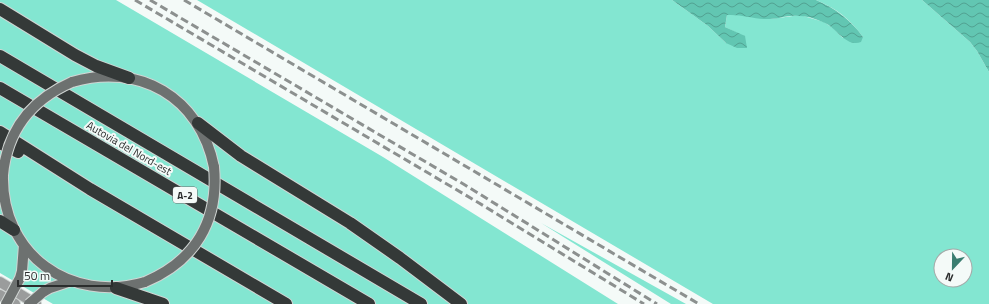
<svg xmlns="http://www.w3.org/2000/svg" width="989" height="304" font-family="'Titillium Web',sans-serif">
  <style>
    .grass { fill: #83e6d1; fill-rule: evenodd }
    .water { fill: url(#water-waves) }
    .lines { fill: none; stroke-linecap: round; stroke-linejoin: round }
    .street-casing { stroke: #d0d5d3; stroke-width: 12 }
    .secondary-casing { stroke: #d0d5d3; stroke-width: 12 }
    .highway-casing { stroke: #d0d5d3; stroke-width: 14 }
    .street { stroke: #9a9c9c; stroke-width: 10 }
    .secondary { stroke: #6d7170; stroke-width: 10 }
    .highway { stroke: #343938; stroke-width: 12 }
    .rail { stroke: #8c908f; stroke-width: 3; stroke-dasharray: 8 4; stroke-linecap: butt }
    .secondary-bridge-casing { stroke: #d0d5d3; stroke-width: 12; stroke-linecap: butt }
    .secondary-bridge { stroke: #6d7170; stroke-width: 10 }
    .labels { text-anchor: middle; stroke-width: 4; stroke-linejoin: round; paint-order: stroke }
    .shield { fill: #f4faf8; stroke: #676a6a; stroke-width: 1 }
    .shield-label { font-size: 10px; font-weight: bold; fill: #2b2d2d }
    .street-label { font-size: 11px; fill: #2b2d2d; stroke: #f4faf8 }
  </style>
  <defs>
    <pattern id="water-waves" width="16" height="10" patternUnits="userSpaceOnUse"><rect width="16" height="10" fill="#62c6b2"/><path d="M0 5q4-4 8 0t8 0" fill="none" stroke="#51a191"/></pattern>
  </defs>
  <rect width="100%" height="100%" fill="#f4faf8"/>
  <path class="grass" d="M0,0H116L383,157L618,304H53L0,273Z
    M197,0H672L708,26L726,43L745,37L725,27L727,15L738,14L771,19L800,15L824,22L834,29L843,38L863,37C850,19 836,8 816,0H922L970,42L977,51L989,72V304H713ZM941,256H965V280H941Z
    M541,223L686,304H671Z"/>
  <path class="water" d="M672,0H816C835,8 851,20 863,37L861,42C847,48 836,28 825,23C811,16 798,14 783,17C779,18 774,19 770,19C756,20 743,14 727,15L725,27L745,36L747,48H737L726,43L708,26Z
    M922,0H989V72L977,51L970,42Z"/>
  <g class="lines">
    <defs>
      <path id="street" d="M0,282L36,304
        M0,295L15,304"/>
      <path id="secondary" d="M72,82C139,62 200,97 214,167
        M3,175C1,254 70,304 145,282
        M20,278L22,271L24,245
        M43,292L50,288L71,281"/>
      <path id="highway" d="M0,9L75,55L96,66L129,78
        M0,56L421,304
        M0,88L369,304
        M198,123L241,156L350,223L400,258L461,304
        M0,132L90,189L286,304
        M0,143L18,152
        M0,221L14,230
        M116,288L163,304"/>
    </defs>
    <use href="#street" class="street-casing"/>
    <use href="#secondary" class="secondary-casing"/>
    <use href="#highway" class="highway-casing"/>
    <use href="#street" class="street"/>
    <use href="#secondary" class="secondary"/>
    <use href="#highway" class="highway"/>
    <path class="rail" d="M135,0L479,203L644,304
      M150,0L465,185L657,304
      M184,0L699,304"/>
    <defs>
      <path id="secondary-bridge" d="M3,175C7,131 31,100 72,82
        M145,282C195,261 219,221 214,167
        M6,304L20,278
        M29,304L43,292"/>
    </defs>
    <use href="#secondary-bridge" class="secondary-bridge-casing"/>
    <use href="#secondary-bridge" class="secondary-bridge"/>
  </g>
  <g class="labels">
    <rect class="shield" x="173" y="187" width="24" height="16" rx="3"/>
    <g class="shield-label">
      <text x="185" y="199">A-2</text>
    </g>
    <g class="street-label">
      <text transform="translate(129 148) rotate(30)" y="4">Autovia del Nord-est</text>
    </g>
  </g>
  <g transform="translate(953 268) rotate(202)"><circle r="19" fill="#f4faf8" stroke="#a4a8a7"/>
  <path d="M0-3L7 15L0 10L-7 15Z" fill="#3a7d70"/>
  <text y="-6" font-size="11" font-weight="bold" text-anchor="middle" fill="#2b2d2d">N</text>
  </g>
  <path d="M18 280v6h94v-6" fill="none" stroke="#2b2d2d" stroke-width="2"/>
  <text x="24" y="280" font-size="12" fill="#2b2d2d" stroke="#f4faf8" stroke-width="3" paint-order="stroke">50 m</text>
</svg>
